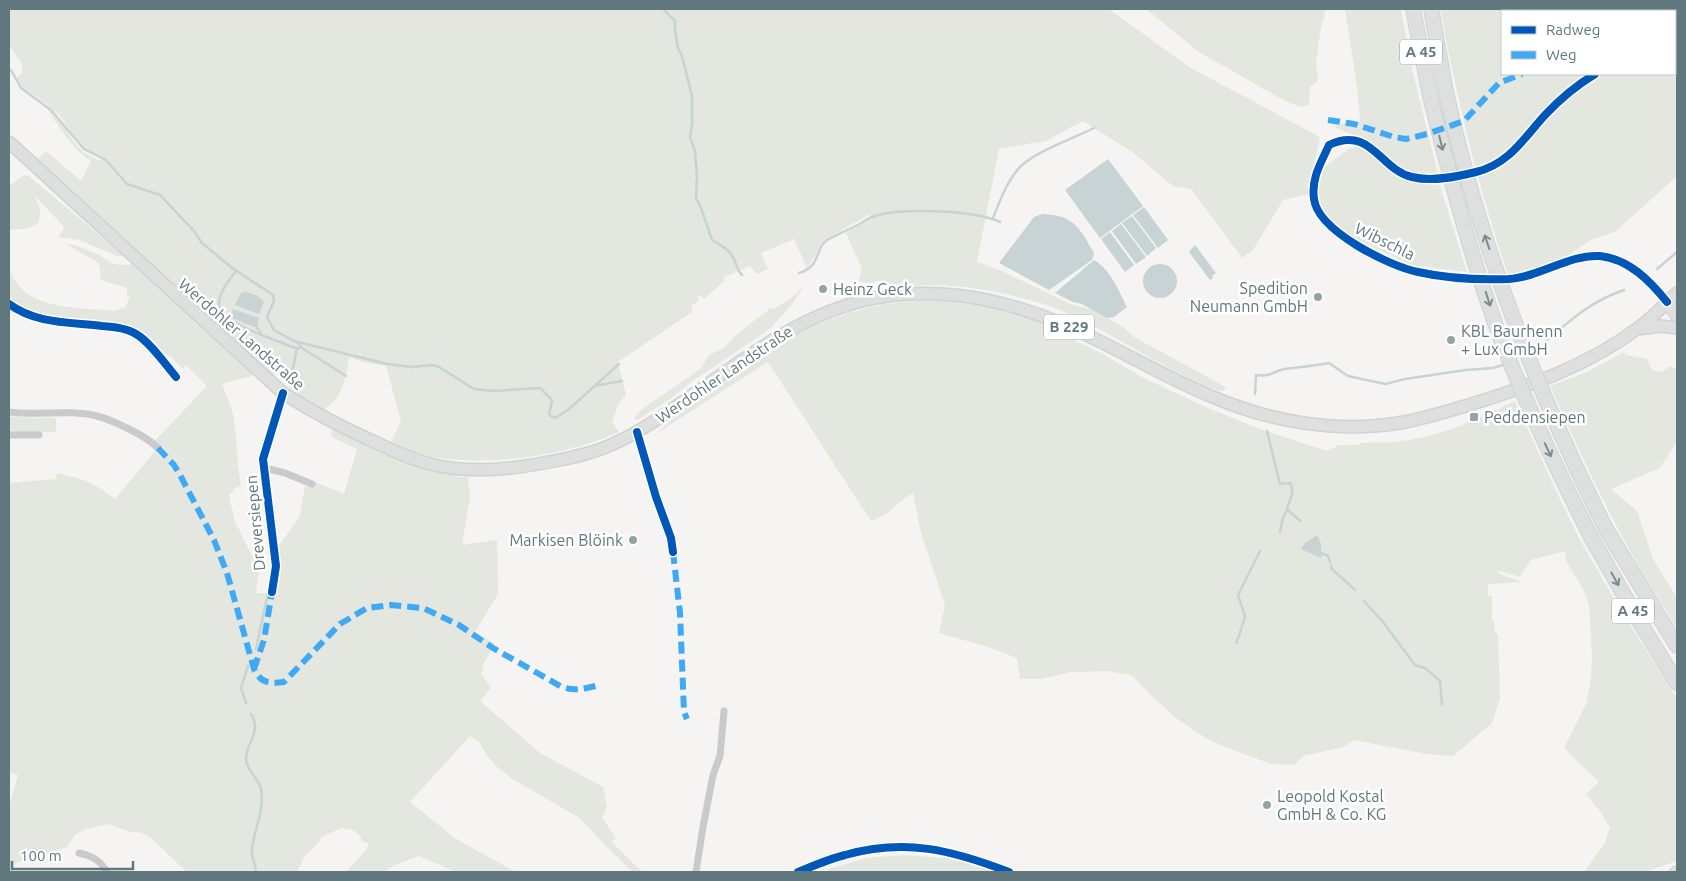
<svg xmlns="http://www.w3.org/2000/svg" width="1686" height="881" font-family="Ubuntu,sans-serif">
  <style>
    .green { fill: #e4e6e0; fill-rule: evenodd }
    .water { fill: #c7d3d4 }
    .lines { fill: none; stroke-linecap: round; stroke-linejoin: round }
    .stream { stroke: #c7d3d4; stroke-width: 2.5 }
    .secondary-casing { stroke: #d0d1d1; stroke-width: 12 }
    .primary-casing { stroke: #d2d2d3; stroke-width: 14 }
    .highway-casing { stroke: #d1d2d2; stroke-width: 16 }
    .street { stroke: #c9cacb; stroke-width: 7 }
    .secondary { stroke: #dedfdf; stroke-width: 10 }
    .primary { stroke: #dedfdf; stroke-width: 11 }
    .highway { stroke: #dedfdf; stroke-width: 14 }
    .highway-bridge-casing { stroke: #d1d2d2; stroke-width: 16; stroke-linecap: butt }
    .highway-bridge { stroke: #dedfdf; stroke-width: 14 }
    .quiet { stroke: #3fa9f5; stroke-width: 6; stroke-dasharray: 12 6; stroke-linecap: butt }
    .cycleway-casing { stroke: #fff; stroke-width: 11 }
    .cycleway { stroke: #0057b8; stroke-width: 8 }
    .oneway { stroke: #798c91 }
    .poi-dot { fill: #94a3a7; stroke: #fff; stroke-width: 2 }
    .labels { text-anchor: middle; stroke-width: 5; stroke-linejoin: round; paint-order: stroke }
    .shield { fill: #fff; stroke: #90a0a5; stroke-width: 1 }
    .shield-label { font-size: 15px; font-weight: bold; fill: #60777e }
    .street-label { font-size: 16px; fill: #60777e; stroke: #fff }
    .poi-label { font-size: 16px; fill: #60777e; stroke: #fff; text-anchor: start }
  </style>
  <rect width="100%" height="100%" fill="#f5f4f3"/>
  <path class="green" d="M9,9H1109L1189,67L1320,137L1310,183L1307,187L1309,194L1283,200L1253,250L1242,258L1191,189L1173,186L1131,151L1083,121L1046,141L999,149L977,262L1002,271L1070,304L1091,309L1123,327L1134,337L1226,387L1223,391C1209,391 1162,364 1147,356C1117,339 1087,321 1055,308C1045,304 1033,301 1022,298C979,287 934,281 890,289L878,281L867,283L858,281L862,269L846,233L873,218L870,214L824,240L807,268L794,239L761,253L768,269L757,274L750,266L724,277V281L704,299L701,295L697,297L699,300L691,306L692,312L618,362L626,395L619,403L612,422L619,432C566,456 496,465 438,458C422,456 405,449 391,442L401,421L386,366L363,362L349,357C347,376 342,398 325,409C307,409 288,386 277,374L272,375L37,160L46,151L81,181L91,161C71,148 59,126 46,107L66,129L73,141L83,152L100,161L102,157L85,149L76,139L61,117L48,105L22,87L17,78L22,73V64L9,45Z
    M1146,9H1326L1320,33L1316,62L1318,81L1310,87L1309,105L1301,107L1285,101L1199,52Z
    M1345,9H1401L1413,73L1438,175H1424L1407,172L1390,160L1371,142L1336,128L1335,125L1360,121L1357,87Z
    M1440,9H1677V176L1616,231L1589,241L1563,259L1539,269L1508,274C1478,188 1457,98 1440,9ZM1502,11H1675V74H1502Z
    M1356,147C1370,150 1377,159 1388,168C1403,180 1420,185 1439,183L1467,272L1411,265L1346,234L1335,227L1321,209L1318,199V191L1321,170L1348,149Z
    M24,175L29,176L124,256H117L79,240L59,237L64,227L35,196L40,209L39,222L29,228L10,230L9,236V186Z
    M66,244L75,245L99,255L113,264L126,265L133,264L139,267L255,373L252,376L222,384C225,393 230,402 232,410C238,435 236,461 241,486L233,489L234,492L229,494L234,519L259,570L256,593H269L275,551L299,518L305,486L310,487L313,481L344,494L357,449L331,437L332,428L397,458L451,472L457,477H468L470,498L462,545L497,540L498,594L475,632L495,644L482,666L484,668L481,674L491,688L480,701L540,753L603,787L607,806L602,818L616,838L612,842L642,872H632L578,817L511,778L496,766L488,757L479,742L470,736L410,802L456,839L516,872H456L419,856L397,864L383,872H346L366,850L369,844L362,841L360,836L353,830L341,828L322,837L317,844L304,857L297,872H187L152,839L142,833L127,831L109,824L86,829L75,835L67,847L15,863L12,872H9V807L18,775L9,772V483L56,479L57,473C84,479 93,482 115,499L155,451L150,446L207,386L186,365L183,369L170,356L164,355C154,345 145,333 132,327C121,322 110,321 98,320C67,317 35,318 9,298V265C19,312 79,307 116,311L121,308L124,309L130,297L127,296V288L101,280L99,263Z
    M805,284L793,303L770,329L691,382L670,399L636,421L635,417L642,409L689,377L701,368L709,355L724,348L737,334L771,308L774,309L795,295Z
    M939,300C981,303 1020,312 1059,328L1057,332L1099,352L1142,377L1201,405L1257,428L1327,451L1339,445H1358L1360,443C1372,442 1383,443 1395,442C1437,438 1477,420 1515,401L1556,491L1581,542L1626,619L1677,698V861L1644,872H1584L1604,844L1610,828L1601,812L1586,794L1599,782L1564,748L1586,704L1591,679L1592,657L1589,604L1583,589L1566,561L1565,551L1531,560L1520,577L1500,571L1497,572L1502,575L1523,582L1488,584V596H1492V620L1494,621L1495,633L1498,634L1500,698L1492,723L1453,756L1426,754L1354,740L1343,747L1303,756L1294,765L1271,764L1222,746L1206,738L1176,718L1157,701L1131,675L1107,671L1071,672L1042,679H1020L1017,658L988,647L939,633L945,605L921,533L913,493L901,501L886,514L871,521L768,362L654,435C663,428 671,419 680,412C695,399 712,388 729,377C772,347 815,320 867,308C891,302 915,301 939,300Z
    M1624,352L1626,355L1647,359L1652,370L1662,372L1670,366L1677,369V442L1660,468L1611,489L1637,511L1653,559L1677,598V628C1664,606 1649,585 1637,563C1604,506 1577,446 1550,386L1587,372Z
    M9,417L56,418V432L9,433Z
    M906,855L942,858L943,856L996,872H829L828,869L867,858Z"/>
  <path class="water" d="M1108,159L1143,206L1100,238L1065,190Z
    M1144,207L1168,240L1158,248L1133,215Z
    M1042,214C1074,215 1079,227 1094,253L1092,260L1049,290L999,263L1034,217Z
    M1132,216L1156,248L1147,256L1122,223Z
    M1121,224L1146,257L1136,264L1112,231Z
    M1110,232L1134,265L1125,272L1101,239Z
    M1195,245L1216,273L1212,276L1213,278L1210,280L1189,252Z
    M1094,260C1110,269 1119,291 1127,307L1114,317L1107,318L1082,304L1073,302L1055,293Z
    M1143 281a17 17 0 1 1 34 0a17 17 0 1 1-34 0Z
    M246,292L258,296L264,302L259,314L235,305L241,293Z
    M233,309L259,318L257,328L232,318L231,315Z
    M1317,535C1321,540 1322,552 1321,558L1301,549L1305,543Z"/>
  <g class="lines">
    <path class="stream" d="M663,9L675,21V31L678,48L682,56L692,96V124L690,137L695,151L697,177L696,198L701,208L712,240C718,244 727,248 731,254C736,260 736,269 742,275
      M11,70L21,88L51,110L84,149L106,160L127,184L160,195L194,231L202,243L231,267L273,295L274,301L267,317L274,330L294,341L387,364L412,367L432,365L439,367L474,389L493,391L540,388L552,400L549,415L555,418L568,410L619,364
      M993,218C1000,201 1007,180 1021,166C1039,150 1072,139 1094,128
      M1657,269L1677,252
      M236,271C229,280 220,291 219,302C218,323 274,339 290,346L297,348H302
      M799,273C822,266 814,249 827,240C837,234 848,230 858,225C863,222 867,219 872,217C898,207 974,210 1000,222
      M257,328L261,333
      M298,343L302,348L346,376
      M1531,353C1563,328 1585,303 1624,290
      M292,373L297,348
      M594,386L622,381
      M1255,394L1256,375C1272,377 1271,372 1284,369C1299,367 1314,366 1329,363L1348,376L1385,384L1405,379L1466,370L1493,368L1506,364
      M1267,431L1280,484L1290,483C1296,492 1289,500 1287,509L1300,521
      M1280,532L1283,517L1287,510
      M1321,553L1328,556L1330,562
      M1331,566L1332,569L1355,590
      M1364,601L1383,622L1415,665L1425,668L1440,681L1442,705
      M1236,643L1239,636L1245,616L1238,595L1260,551
      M256,649L268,593
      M246,703L241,688L248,666
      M251,714C262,731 247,742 246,758C245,769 259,778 261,789C265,810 254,829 252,849C251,856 255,864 256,871"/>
    <defs>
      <path id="secondary" d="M1675,872L1677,871"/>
      <path id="primary" d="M9,142L283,393C314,413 343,428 377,443C395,452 414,460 434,465C475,474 514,469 554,461C574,457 594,453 613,444C638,433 661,417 684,401C740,362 794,318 862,301C943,281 1024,303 1097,340C1136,359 1173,381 1213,397C1271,422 1337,433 1399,423C1424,419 1448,411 1472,404C1530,386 1589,365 1638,328C1652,318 1664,305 1677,293
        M1667,302L1677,316
        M1637,329L1660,326L1677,328"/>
      <path id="highway" d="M1413,9L1430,96
        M1431,9L1446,92
        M1606,529L1677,646
        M1591,537L1636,616L1677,683"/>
    </defs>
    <use href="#secondary" class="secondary-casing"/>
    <use href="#primary" class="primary-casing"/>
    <use href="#highway" class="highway-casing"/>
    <path class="street" d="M1660,11L1661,9
      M1595,74C1577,85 1560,99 1545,115C1524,138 1509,164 1476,172C1456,177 1432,182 1412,177C1380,170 1371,125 1329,145C1321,163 1311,178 1314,199C1318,231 1389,266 1418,272C1445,278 1481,280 1509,279C1540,277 1570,254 1600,256C1629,259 1650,281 1667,302
      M9,304C36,324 70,322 102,326C114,327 126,328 136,334C150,342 165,364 176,377
      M9,412C38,416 68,409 97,416C108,419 119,424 129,429C139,434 150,440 158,448
      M637,432L656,497L671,538L673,552
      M9,435H39
      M265,468L285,473L312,484
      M272,592L276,566L263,459L283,393
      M79,853C92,856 100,860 107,872
      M696,872L703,827L713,775L720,756L724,711
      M798,872C813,866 829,859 845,855C905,838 952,850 1009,872"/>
    <use href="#secondary" class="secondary"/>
    <use href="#primary" class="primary"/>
    <use href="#highway" class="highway"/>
    <defs>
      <path id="highway-bridge" d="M1446,92C1479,244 1536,390 1606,529
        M1430,96C1449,173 1469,250 1496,326C1523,398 1556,468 1591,537"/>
    </defs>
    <use href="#highway-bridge" class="highway-bridge-casing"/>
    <use href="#highway-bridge" class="highway-bridge"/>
    <path class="quiet" d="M1608,11L1611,9
      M1328,120L1354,124L1394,137L1406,139L1427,134L1464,121L1499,83L1522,74
      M158,448L174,465L179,473L214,540L227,573L254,669C260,683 270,684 284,682L340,624L367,608L391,605L423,608L459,625L493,648L562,687C575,691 585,689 599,685
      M673,552L680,613L684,712L687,719
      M254,669L264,640L272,592"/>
    <defs>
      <path id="cycleway" d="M1595,74C1577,85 1560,99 1545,115C1524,138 1509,164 1476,172C1456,177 1432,182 1412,177C1380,170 1371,125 1329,145C1321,163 1311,178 1314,199C1318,231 1389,266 1418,272C1445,278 1481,280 1509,279C1540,277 1570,254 1600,256C1629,259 1650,281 1667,302
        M9,304C36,324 70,322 102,326C114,327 126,328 136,334C150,342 165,364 176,377
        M637,432L656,497L671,538L673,552
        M272,592L276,566L263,459L283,393
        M798,872C813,866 829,859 845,855C905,838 952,850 1009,872"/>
    </defs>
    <use href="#cycleway" class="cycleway-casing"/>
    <use href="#cycleway" class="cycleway"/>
  </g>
  <defs><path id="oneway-shaft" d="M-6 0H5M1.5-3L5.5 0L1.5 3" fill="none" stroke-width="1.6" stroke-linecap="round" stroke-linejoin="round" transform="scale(1.25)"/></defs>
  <g class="oneway">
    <use href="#oneway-shaft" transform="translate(1441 143) rotate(76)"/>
    <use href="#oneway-shaft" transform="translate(1487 242) rotate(-109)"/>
    <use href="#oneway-shaft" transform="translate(1488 299) rotate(72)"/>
    <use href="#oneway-shaft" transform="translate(1548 450) rotate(65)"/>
    <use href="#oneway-shaft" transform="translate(1615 579) rotate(61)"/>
  </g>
  <g class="poi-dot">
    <circle cx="823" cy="289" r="5"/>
    <circle cx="1318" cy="297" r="5"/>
    <circle cx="1451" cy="340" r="5"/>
    <rect x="1469" y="412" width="10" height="10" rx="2.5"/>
    <circle cx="633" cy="540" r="5"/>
    <circle cx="1267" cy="805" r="5"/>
  </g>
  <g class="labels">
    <g class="shield">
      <rect x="1400" y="39.5" width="42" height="25" rx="4"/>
      <rect x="1044" y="314.5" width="50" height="25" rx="4"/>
      <rect x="1612" y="598.5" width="42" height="25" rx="4"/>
    </g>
    <g class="shield-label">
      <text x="1421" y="57">A 45</text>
      <text x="1069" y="332">B 229</text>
      <text x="1633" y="616">A 45</text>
    </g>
    <g class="street-label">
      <text transform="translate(1385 241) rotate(26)" y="6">Wibschla</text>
      <text transform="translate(242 334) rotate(41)" y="6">Werdohler Landstraße</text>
      <text transform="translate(724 374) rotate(-34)" y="6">Werdohler Landstraße</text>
      <text transform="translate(255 523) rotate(-95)" y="6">Dreversiepen</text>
    </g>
    <g class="poi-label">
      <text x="1308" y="294" text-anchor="end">Spedition<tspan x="1308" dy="18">Neumann GmbH</tspan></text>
      <text x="833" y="295">Heinz Geck</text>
      <text x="1461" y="337">KBL Baurhenn<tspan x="1461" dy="18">+ Lux GmbH</tspan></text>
      <text x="1484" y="423">Peddensiepen</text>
      <text x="623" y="546" text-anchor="end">Markisen Blöink</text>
      <text x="1277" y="802">Leopold Kostal<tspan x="1277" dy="18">GmbH &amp; Co. KG</tspan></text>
    </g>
  </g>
  <rect width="1686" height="881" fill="none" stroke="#60777e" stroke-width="20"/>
  <rect x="1501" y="10" width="175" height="65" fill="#ffffff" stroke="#bfc9cb"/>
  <rect x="1511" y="26" width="25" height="8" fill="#0057b8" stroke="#bfc9cb"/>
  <text x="1546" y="35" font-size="15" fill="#60777e">Radweg</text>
  <rect x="1511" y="51" width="25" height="8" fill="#3fa9f5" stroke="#bfc9cb"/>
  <text x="1546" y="60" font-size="15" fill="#60777e">Weg</text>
  <path d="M12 861v8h121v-8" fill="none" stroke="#60777e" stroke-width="2.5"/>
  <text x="20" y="861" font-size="15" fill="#60777e" stroke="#ffffff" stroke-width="4" paint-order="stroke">100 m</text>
</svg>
